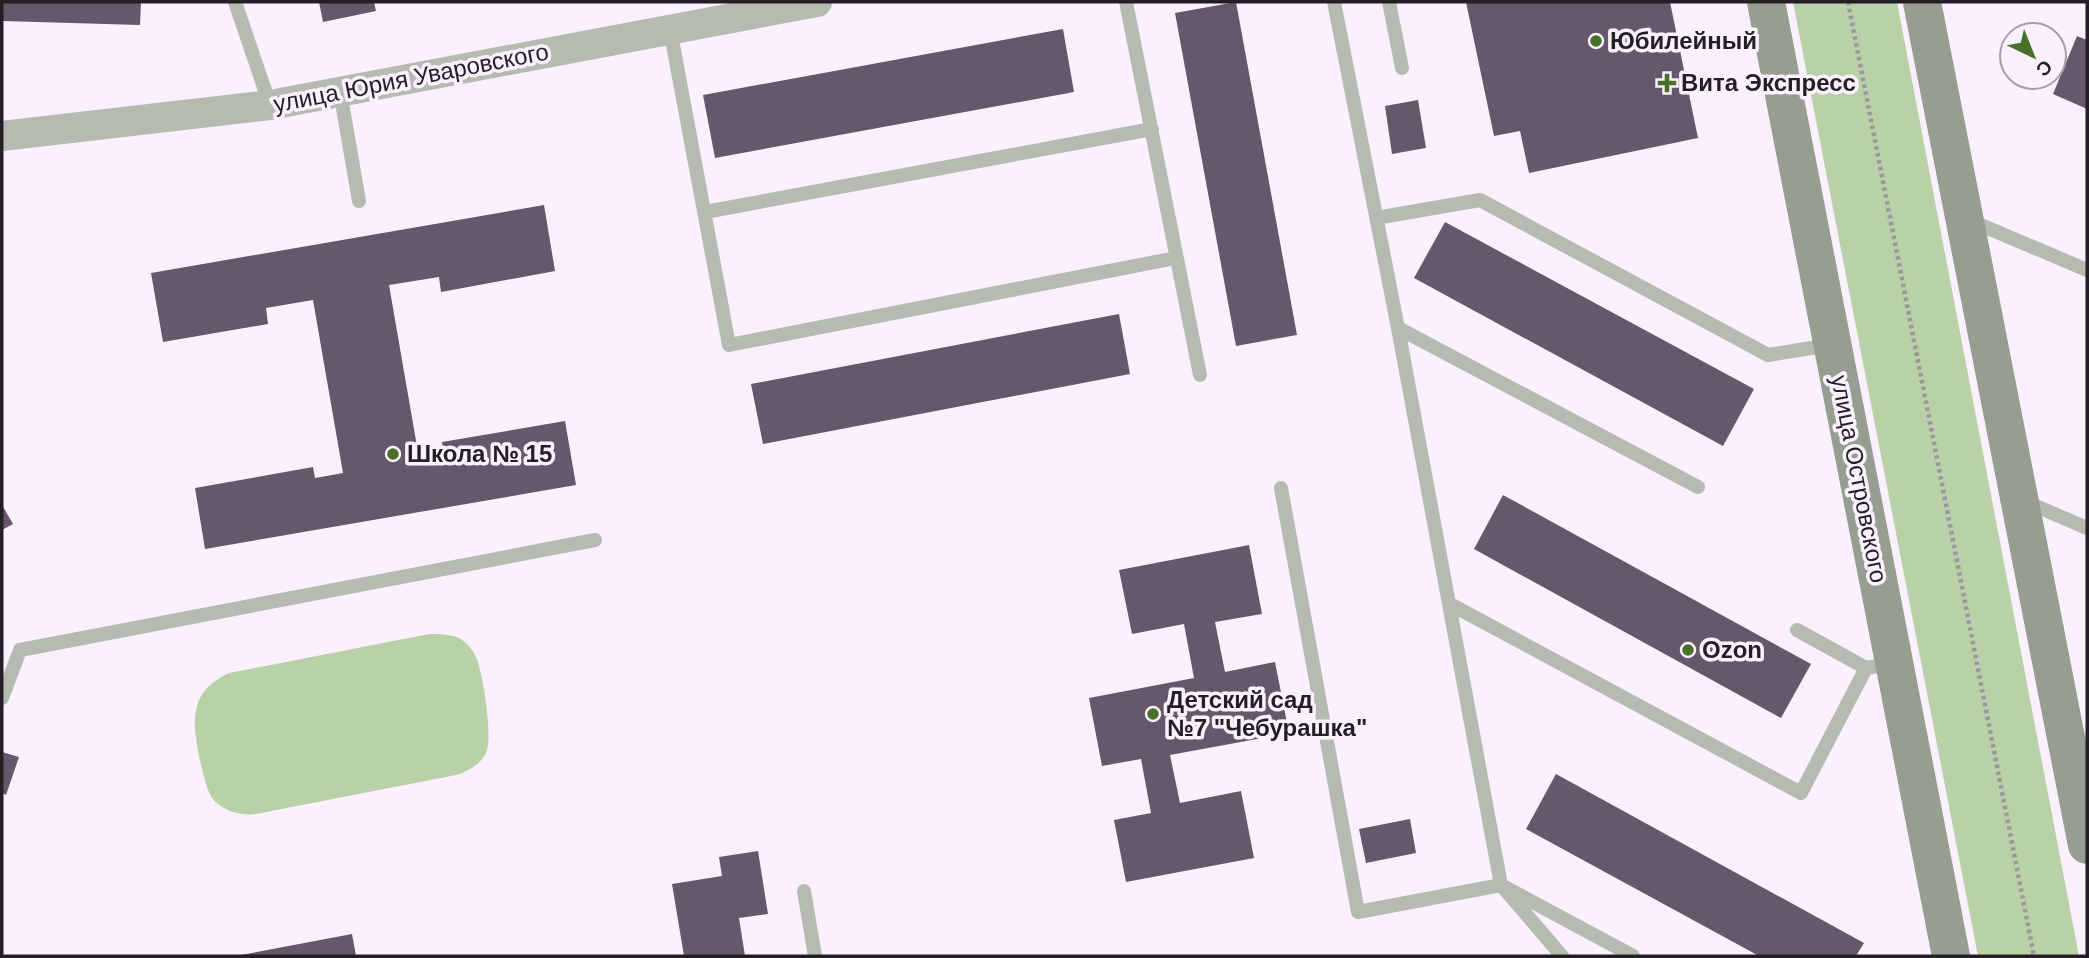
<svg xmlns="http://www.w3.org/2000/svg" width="2089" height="958" font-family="Arial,sans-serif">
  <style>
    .green { fill: #b8d1a7 }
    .building { fill: #66576a }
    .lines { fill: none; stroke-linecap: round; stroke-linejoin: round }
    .path { stroke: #9d959f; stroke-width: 4.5; stroke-dasharray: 3.5 3.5; stroke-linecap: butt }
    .lane { stroke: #b5bbb1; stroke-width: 14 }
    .street { stroke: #b5bbb1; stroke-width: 30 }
    .secondary { stroke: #959e90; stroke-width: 38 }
    .poi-dot { fill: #49702a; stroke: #fbf1fe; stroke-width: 2.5 }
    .labels { text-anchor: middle; stroke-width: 7; stroke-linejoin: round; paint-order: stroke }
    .poi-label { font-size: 24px; font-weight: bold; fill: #241e25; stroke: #fbf1fe; text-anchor: start }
    .street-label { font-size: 24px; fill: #241e25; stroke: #fbf1fe }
  </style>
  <rect width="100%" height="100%" fill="#fbf1fe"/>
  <path class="green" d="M1793,2H1897L2079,956H1978Z
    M429,634C439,634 451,634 461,639C470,645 477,656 479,666C484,683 493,739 486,753C480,765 468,771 456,775L256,814C241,816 222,811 212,798C204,787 193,732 195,719C195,712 197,704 200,698C206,686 217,679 229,673Z"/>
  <path class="building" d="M2,2H141L140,25L2,21Z
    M319,2H374L376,11L323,22Z
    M1236,2L1297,335L1236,346L1175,13Z
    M1466,2H1670L1698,138L1529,173L1520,131L1494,136Z
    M1063,29L1074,92L715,158L703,95Z
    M2077,36L2087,40V109L2053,94Z
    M1418,100L1426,148L1392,154L1385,106Z
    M544,205L555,271L441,292L439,277L389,285L419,458L444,454L442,442L565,421L576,485L205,549L195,488L313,467L315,478L343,473L313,300L266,308L268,324L163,342L151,273Z
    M1445,222L1754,389L1723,446L1414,278Z
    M1119,314L1130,374L763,444L751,384Z
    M1503,495L1811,664L1781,718L1474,549Z
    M2,505L13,524L2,530Z
    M1249,545L1262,614L1215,622L1225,672L1275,662L1289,733L1170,755L1180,803L1241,791L1254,858L1126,882L1114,820L1151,813L1141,759L1102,766L1089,698L1194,678L1184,624L1132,634L1119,570Z
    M2,752L19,757L6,795L2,793Z
    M1556,774L1864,943L1856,956H1759L1526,829Z
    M1410,819L1416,853L1366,863L1359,829Z
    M758,851L768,914L739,918L745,956H684L672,884L722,876L719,857Z
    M352,934L356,956H241V955Z"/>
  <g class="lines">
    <path class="path" d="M1848,2L2034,956"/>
    <path class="lane" d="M235,2L270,105
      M1126,2L1200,375
      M1334,2L1398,328L1501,885L1562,956
      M1389,2L1402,68
      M670,29L729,345L1176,258
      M340,91L359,201
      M705,212L1152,129
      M1376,218L1480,200L1768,355L1830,345
      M1969,220L2087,270
      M1398,328L1698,487
      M1281,488L1358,912L1501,885L1633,956
      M2024,501L2087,528
      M1450,604L1801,793L1866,668L1894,663
      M1797,630L1866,668
      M2,698L20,650L595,540
      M804,891L815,956"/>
    <path class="street" d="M2,136L270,105L817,2"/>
    <path class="secondary" d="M1766,2L1951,956
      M1922,2L2087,845"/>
  </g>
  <g class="poi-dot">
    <circle cx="1596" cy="41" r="7"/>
    <path d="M1663.5 72.5h7v7h7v7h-7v7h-7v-7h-7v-7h7z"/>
    <circle cx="393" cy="454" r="7"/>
    <circle cx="1688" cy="650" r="7"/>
    <circle cx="1153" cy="714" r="7"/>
  </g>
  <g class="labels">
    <g class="poi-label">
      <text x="1610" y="49">Юбилейный</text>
      <text x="1681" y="91">Вита Экспресс</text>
      <text x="407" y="462">Школа № 15</text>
      <text x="1702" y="658">Ozon</text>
      <text x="1167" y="708">Детский сад<tspan x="1167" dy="28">№7 "Чебурашка"</tspan></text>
    </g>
    <g class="street-label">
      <text transform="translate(411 78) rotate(-11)" y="8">улица Юрия Уваровского</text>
      <text transform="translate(1859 479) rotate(79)" y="8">улица Островского</text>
    </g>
  </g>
  <rect width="2089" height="958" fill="none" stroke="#241e25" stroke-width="7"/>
  <g transform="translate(2033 56) rotate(137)"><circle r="33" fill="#fbf1fe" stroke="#a59da7" stroke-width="2"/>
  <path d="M0-5L12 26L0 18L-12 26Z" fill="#49702a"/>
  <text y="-10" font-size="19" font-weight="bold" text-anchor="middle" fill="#241e25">С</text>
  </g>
</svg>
